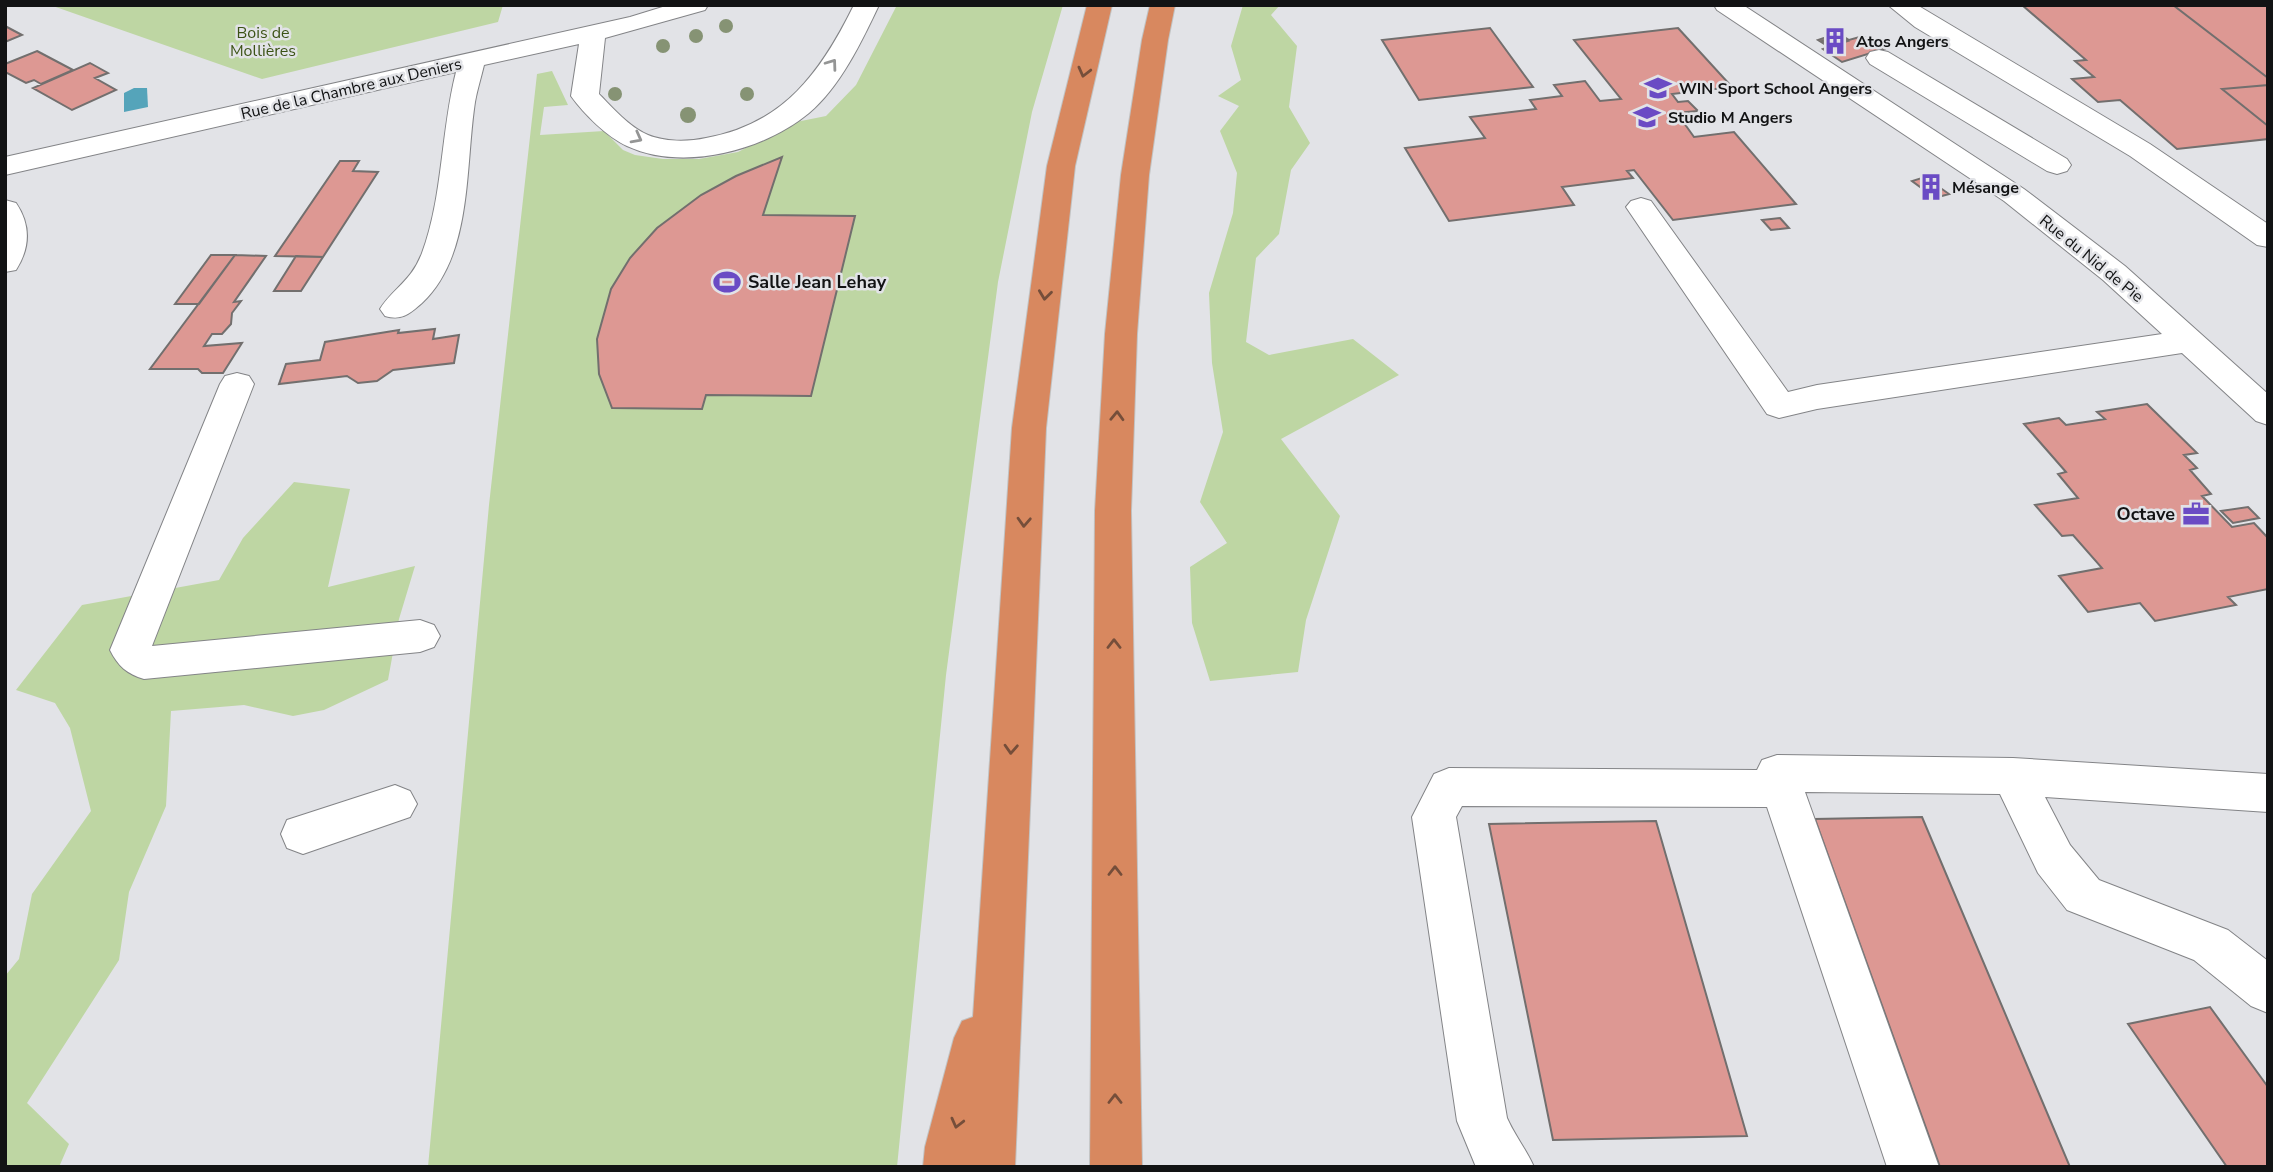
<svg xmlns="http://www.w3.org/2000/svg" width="2273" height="1172" font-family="'Nunito Sans',sans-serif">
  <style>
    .green { fill: #bed6a3 }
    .water { fill: #55a4ba }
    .building { fill: #dd9893; stroke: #726f6e; stroke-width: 2 }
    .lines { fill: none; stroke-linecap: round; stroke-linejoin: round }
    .minor-casing { stroke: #838487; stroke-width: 2 }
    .highway-casing { stroke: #c1c2c2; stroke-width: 2 }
    .minor { fill: #fff; fill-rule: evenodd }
    .highway { fill: #d8885f; fill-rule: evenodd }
    .tree { fill: #869374 }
    .oneway { stroke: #949595 }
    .oneway2 { stroke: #754e3a }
    .labels { text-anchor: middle; stroke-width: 5; stroke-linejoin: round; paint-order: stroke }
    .far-park-label { font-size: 16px; fill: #3b5215; stroke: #e2e3e7 }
    .far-poi-label { font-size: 16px; font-weight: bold; fill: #121314; stroke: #e2e3e7; text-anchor: start }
    .far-street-label { font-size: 16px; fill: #121314; stroke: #e2e3e7 }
    .poi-label { font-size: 18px; font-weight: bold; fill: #121314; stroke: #e2e3e7; text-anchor: start }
  </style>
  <rect width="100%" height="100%" fill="#e2e3e7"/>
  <path class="green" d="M50,5H503L498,22L262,79Z
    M897,5H1063L1032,112L998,282L946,675L897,1167H428L489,505L537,74L552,71L568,105L544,107L540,135L604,131L623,150L635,155L663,159H699L738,152L796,122L826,116L856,85Z
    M1243,5H1280L1271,15L1297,46L1289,107L1310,143L1291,170L1279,234L1256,258L1246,342L1269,355L1353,339L1399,375L1281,439L1340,516L1306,620L1298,672L1210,681L1192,623L1190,567L1227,543L1200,502L1223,432L1212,363L1209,293L1233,213L1237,173L1220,131L1239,106L1218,96L1241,80L1231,46Z
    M294,482L350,489L328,587L415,566L399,619L388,680L324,710L293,716L244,705L171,711L166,806L129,892L119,960L27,1103L69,1144L59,1167H5V976L19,959L32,894L91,811L70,728L55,703L16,690L82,605L219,580L243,538Z"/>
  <path class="water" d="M134,88H147L148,107L124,112V93Z"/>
  <path class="building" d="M2022,5H2173L2268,78V85L2222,89L2268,126V139L2177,149L2120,100L2098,102L2072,79L2094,77L2075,61L2086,60Z
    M2173,5H2268V78Z
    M5,26L22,35L5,42Z
    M1490,28L1533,87L1419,100L1382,40Z
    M1678,28L1732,87L1672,94L1678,102L1688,101L1698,111L1686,112L1694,121L1684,123L1694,137L1734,132L1796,204L1673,220L1634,170L1627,171L1633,178L1562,187L1574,205L1449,221L1405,148L1485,138L1470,117L1536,109L1530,100L1562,96L1554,85L1585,81L1600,101L1621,99L1574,40Z
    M1838,33L1849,40L1863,36L1884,49L1842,62L1823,49L1829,47L1818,40Z
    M1839,35L1848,41L1832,46L1822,41Z
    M37,51L73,70L41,84L34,80L26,83L5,72V64Z
    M90,63L108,73L95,78L116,90L72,110L33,88Z
    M2268,85V126L2222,89Z
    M782,157L763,215L855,216L811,396L706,395L702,409L612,408L599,374L597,339L611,289L630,258L657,228L701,195L736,176Z
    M340,161H359L353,171L378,172L323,257L275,256Z
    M1925,177L1949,194L1935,198L1912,181Z
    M1780,218L1789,228L1771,230L1762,220Z
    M211,255H235L199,304H175Z
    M235,255L266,256L234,302L241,301L232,313L231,324L222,334H212L204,346L242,343L223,373H202L198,369H150Z
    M296,256L323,257L301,291H274Z
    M435,329L433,339L459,335L454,363L393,370L377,381L358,383L347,376L279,384L286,364L320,360L325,342L399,330L398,333Z
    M2147,404L2197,453L2184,455L2197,468L2190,470L2211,494L2202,496L2232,527L2254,523L2268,538V589L2228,597L2236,605L2155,621L2140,603L2088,612L2059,576L2102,568L2073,535L2062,536L2035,505L2078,498L2058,474L2066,472L2024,424L2059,418L2066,425L2105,419L2097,412Z
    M2248,507L2259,518L2233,523L2221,511Z
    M1922,817L2070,1167H1940L1815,819Z
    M1656,821L1747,1136L1553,1140L1489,824Z
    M2210,1007L2268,1087V1167H2227L2128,1024Z"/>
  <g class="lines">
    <defs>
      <path id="minor" d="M669,5H708L705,10L605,38L599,94C613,108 629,127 648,135C665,142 688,142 706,138C784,124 821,72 854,5H879C862,41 840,87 809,113C763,151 683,172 627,146C607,137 584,114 571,96L579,44L484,65C481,78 477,90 475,102C465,166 473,255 422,303C409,314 402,321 385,316L380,309C394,287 411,282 422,253C443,197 441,130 456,72L5,175V157L630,17Z
        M1714,5H1743L2024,189L2125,266L2268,394V425L2256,421L2182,353L1817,409L1779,418L1767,414L1626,207L1631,201L1641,198L1651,201L1788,392L1817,385L2162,334L2103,280L2004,201L1717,10Z
        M1888,5H1917L2150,144L2268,224V247L2257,245L2130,156L1915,27Z
        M1879,50L1888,52L2067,159L2071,165L2067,171L2057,174L2047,171L1870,64L1866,58L1870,52Z
        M5,200L16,203C31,225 30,248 16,270L5,272Z
        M237,373L249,376L254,384L152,646L420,620L434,625L440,636L434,647L420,652L144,679C127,674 118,666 110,650L220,384L225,376Z
        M1777,755L2013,758L2268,774V812L2045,797L2070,845L2099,880L2228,930L2268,961V1013L2251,1006L2194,960L2067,910L2038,873L2000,794L1805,792L1939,1167H1887L1767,807L1462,806L1456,817L1507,1118C1515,1136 1526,1149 1534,1167H1476L1457,1121L1412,817L1434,774L1449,768L1757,770L1762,760Z
        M395,785L410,791L417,804L410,817L303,854L287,848L281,834L287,820Z"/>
      <path id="highway" d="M1087,5H1112L1075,166L1046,428L1015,1167H923L925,1147L954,1038L962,1021L973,1017L1012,428L1047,166Z
        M1150,5H1175L1168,40L1149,175L1137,334L1131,511L1142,1167H1090L1095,511L1105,334L1121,175L1142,40Z"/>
    </defs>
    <use href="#minor" class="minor-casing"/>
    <use href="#highway" class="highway-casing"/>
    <use href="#minor" class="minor"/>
    <use href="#highway" class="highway"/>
  </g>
  <g class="tree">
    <circle cx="726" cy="26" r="7"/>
    <circle cx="696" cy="36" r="7"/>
    <circle cx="663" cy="46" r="7"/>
    <circle cx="615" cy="94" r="7"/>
    <circle cx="747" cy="94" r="7"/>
    <circle cx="688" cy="115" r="8"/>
  </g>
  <defs><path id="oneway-chevron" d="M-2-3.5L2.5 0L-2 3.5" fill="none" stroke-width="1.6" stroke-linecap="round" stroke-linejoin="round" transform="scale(1.75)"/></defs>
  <g class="oneway">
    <use href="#oneway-chevron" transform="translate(832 64) rotate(-54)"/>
    <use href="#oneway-chevron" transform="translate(637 138) rotate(28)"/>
  </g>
  <g class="oneway2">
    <use href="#oneway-chevron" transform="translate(1084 72) rotate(104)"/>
    <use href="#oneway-chevron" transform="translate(1045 295) rotate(97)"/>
    <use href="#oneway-chevron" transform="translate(1117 416) rotate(-88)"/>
    <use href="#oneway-chevron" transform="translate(1024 522) rotate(93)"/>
    <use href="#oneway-chevron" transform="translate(1114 644) rotate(-90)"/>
    <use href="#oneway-chevron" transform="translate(1011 749) rotate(93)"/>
    <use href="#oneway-chevron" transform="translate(1115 871) rotate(-90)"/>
    <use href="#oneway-chevron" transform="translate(1115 1099) rotate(-90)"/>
    <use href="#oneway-chevron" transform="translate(957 1123) rotate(104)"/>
  </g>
  <defs>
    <symbol id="building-bare" viewBox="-9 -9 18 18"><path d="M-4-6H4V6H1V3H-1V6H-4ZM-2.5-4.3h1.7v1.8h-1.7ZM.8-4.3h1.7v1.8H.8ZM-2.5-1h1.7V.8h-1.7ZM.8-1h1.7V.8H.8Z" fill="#6a4bc4" stroke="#e2e3e7" stroke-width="2.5" paint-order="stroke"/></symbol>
    <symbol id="university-bare" viewBox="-9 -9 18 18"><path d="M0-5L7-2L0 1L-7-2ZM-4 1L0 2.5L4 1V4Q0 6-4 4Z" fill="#6a4bc4" stroke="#e2e3e7" stroke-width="2.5" paint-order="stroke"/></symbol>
    <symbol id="stadium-bare" viewBox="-9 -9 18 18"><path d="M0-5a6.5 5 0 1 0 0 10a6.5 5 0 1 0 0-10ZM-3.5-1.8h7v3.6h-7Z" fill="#6a4bc4" stroke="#e2e3e7" stroke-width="2.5" paint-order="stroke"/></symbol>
    <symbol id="office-bare" viewBox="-9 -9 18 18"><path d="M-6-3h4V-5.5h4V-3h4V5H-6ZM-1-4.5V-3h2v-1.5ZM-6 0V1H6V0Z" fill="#6a4bc4" stroke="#e2e3e7" stroke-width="2.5" paint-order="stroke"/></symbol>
  </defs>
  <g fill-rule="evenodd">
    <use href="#building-bare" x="1816" y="22" width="38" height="38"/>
    <use href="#university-bare" x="1639" y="69" width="38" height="38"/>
    <use href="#university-bare" x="1628" y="98" width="38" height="38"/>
    <use href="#building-bare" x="1912" y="168" width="38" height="38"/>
    <use href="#stadium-bare" x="708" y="263" width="38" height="38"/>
    <use href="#office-bare" x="2177" y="495" width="38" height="38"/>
  </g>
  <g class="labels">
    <g class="far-park-label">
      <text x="263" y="38">Bois de<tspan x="263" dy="18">Mollières</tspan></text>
    </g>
    <g class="far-poi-label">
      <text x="1856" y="47">Atos Angers</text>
      <text x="1679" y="94">WIN Sport School Angers</text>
      <text x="1668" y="123">Studio M Angers</text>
      <text x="1952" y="193">Mésange</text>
    </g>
    <g class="far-street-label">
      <text transform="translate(351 88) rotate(-13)" y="6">Rue de la Chambre aux Deniers</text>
      <text transform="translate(2092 258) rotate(39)" y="6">Rue du Nid de Pie</text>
    </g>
    <g class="poi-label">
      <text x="748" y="288">Salle Jean Lehay</text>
      <text x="2175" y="520" text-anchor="end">Octave</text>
    </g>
  </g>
  <rect width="2273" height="1172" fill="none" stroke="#121314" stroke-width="14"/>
</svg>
